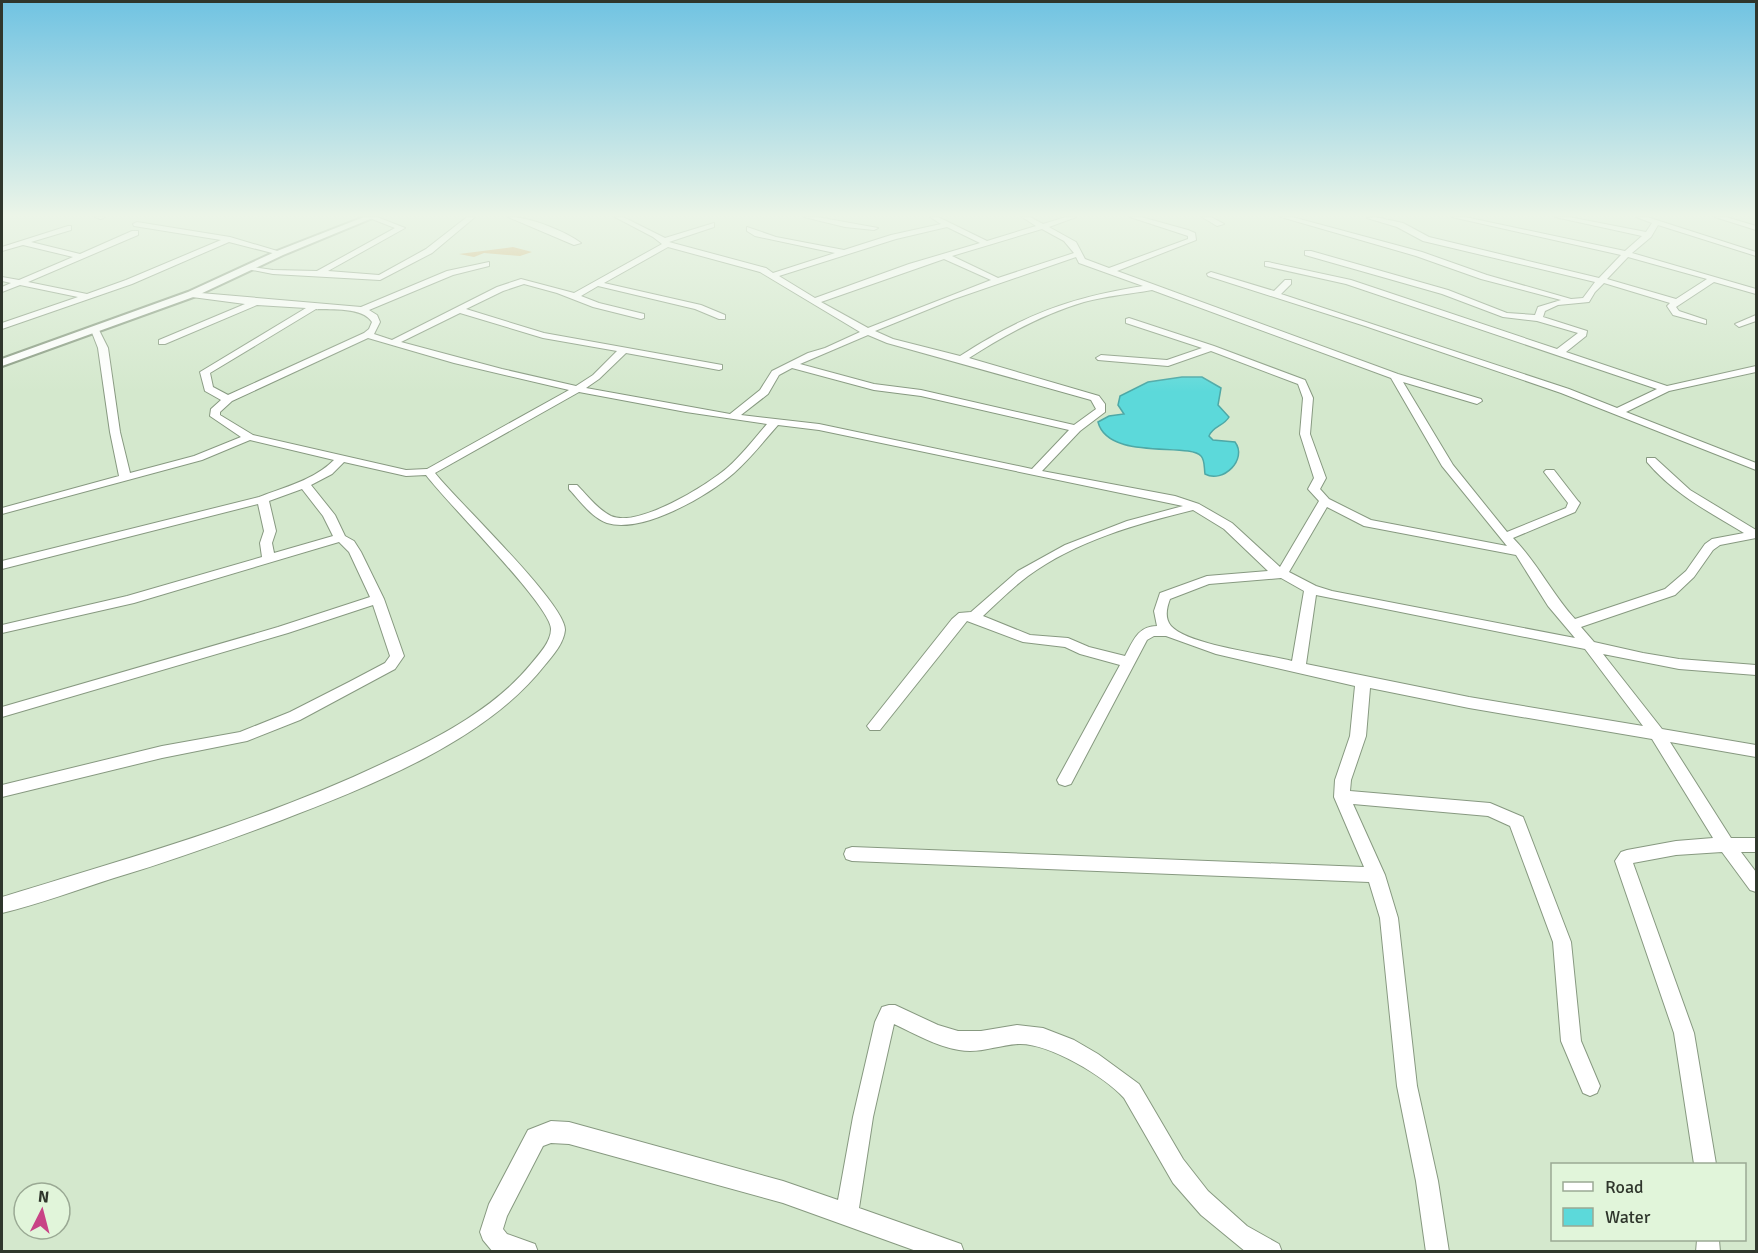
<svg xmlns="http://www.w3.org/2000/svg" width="1758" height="1253" font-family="Signika,sans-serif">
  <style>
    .green { fill: #d0a966 }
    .water { fill: #5cd9da; stroke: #4ea8a6; stroke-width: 1.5 }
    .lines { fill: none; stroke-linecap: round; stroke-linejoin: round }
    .minor-casing { stroke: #879980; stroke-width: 2 }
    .tertiary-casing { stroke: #879980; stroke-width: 4 }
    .minor { fill: #fff; fill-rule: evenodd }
    .tertiary { fill: #fff; fill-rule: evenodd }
  </style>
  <rect width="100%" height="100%" fill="#d4e8cd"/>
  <path class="green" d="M513,247L532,252L520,256L484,253L474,257L459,254Z"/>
  <path class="water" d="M1182,377H1202L1221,388L1218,405L1229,417C1224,426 1213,426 1209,436L1213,440L1235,442C1248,459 1223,484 1205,474C1204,468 1205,460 1201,456C1189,442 1108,461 1098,422L1109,416L1124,414L1118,405L1120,396L1148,382Z"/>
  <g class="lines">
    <defs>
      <path id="minor" d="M95,217H105L101,219Z
        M367,217H377L405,228L328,271L379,275L426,249L467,217H475L432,253L380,280L273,274L242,268L246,266L273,270L317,271L395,228Z
        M508,217C528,216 565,231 581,243L574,245Z
        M615,217H623L665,238L714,223V227L669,242L766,268L773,273L835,253L755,236L747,231V227L776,237L844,250L891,235L941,224L930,217H938L987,241L1036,226L1022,217H1030L1043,224L1066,217H1076L1049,227L1076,242L1085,259L1109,268L1188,239V236L1182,234L1130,217H1141L1188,230L1195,233L1196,240L1117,271L1398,374L1481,399L1482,401L1477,404L1403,382L1453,465L1507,532L1566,508L1568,503L1544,472L1546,470H1554L1578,501L1580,503L1575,512L1513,538C1537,562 1552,594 1575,619L1665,589L1686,571L1705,544L1712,539L1744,533C1709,512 1674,494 1647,462V458H1655L1690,490L1756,530V538L1720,545L1713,550L1694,577L1675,595L1581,627L1594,642L1643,653L1679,659L1756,665V675L1679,669L1603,654L1662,729L1756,745V757L1670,742L1731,838H1756V852H1741L1756,872V892L1750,890L1722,852L1676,855L1633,863L1694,1033L1716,1164H1694L1674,1033L1615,861L1621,852L1627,850L1676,841L1713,838L1652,739L1469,708L1370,688L1366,736L1351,780L1350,791L1490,803L1523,817L1571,942L1581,1041L1600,1086L1597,1093L1590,1096L1583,1093L1561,1041L1553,942L1510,826L1488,816L1353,804L1385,875L1398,918L1417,1086L1438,1181L1449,1252H1426L1416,1181L1397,1086L1380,918L1369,882L852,861L846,859L844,854L846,849L852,847L1364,867L1334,797L1335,780L1350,736L1355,686L1216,654L1166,636H1154L1147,640L1071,784L1065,786L1059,784L1057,780L1120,665L1080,654L1065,647L1023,642L967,621L880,730H870L867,726L952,619L959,613L971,612L1018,571L1065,545L1127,521L1183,506L819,430L778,425C763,442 750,459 734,473C708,496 642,534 607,523C591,517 580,501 569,489V485H577C587,495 597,509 611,516C638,528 706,486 727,468C742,455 754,439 767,424L686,412L579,392L435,473C456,500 566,604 565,630C564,643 553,655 545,665C486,741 370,786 282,820C226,841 171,861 114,878C77,890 39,904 2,913V897C133,857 265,820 390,760C440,737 496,707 531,664C539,654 551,642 551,629C551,606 446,502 426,475L406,476L344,462L332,474L311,485L335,515L345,536L354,541L361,552L384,599L404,656L395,669L300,720L247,741L162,758L2,797V785L162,746L240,732L290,712L349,682L385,663L390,656L373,605L288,633L2,717V707L278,627L370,597L349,552L339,542L134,603L2,633V625L127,596L262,557L260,543L264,531L258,504L2,569V561L259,497C285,487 314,480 334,460L250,440L202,460L2,514V508L119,476L110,432L98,348L91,330L92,328H98L108,348L120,432L130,473L194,456L241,437L210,416L211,409L221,400L205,391L200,372L306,308L257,305L165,344H159V340L245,304L192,297L189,296V292L361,307L447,271L489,262V266L453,275L369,310L377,315L380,322L374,334L392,340L497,287L521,279L574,293L662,244L653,237ZM947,227L980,243L909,264L815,298L779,276L896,239ZM1042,229L1064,241L1074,253L998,278L952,256ZM668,247L760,272L860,332L825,348L808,353L772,371L760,390L730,414L586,388L599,379L626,353L719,370L722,369V365L544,333L466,309L503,291L524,284L557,293L593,307L641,319L644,318V314L599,303L581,296L598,286L695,309L719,319H725V315L701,305L604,283ZM1076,257L1079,263L1143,286C1068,298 1024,315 960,356L893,339L875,331L954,299ZM944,259L991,280L868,328L821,302ZM1152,290L1391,378L1442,466L1507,546L1371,520L1329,499L1320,489L1326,478L1310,434L1313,398L1305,380L1214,346L1129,318L1126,319V323L1202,348L1167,360L1101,355L1096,358L1098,360L1168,366L1211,351L1298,384L1303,398L1300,434L1314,478L1308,489L1319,501L1280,567L1232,523L1199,504L1175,496L1042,471L1080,431L1105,412V404L1099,396L969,358C1005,335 1043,314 1084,302C1106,296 1130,294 1152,290ZM316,309C332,310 363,307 372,322L369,329L364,333L228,395L213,387L210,373ZM460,313L543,338L617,351L593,375L576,386L502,369L401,342ZM868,335L887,343L1091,400L1096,409L1074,425L921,390L874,384L800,364ZM368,338L454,363L569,390L427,469L406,470L253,435L220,415V412L232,401ZM792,368L874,390L921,396L1069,430L1032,469L819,424L741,415L768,394L779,375ZM302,489L323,516L333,536L274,553L272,543L276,531L269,501ZM1327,507L1364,526L1516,555L1548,606L1575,638L1332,591L1316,586L1289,572ZM1193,510L1224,529L1268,571L1207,576L1160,593L1154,611L1157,626C1138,626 1133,641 1125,656L1089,647L1068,638L1030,635L983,616C998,602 1012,588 1028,576C1076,541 1136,524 1193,510ZM1281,578L1304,591L1292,661C1265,654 1188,645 1171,626C1164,618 1167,607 1170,599L1209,584ZM1316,595L1585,649L1643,726L1469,697L1306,664Z
        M804,217H817L878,228L874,230L845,227Z
        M1202,217H1211L1224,224L1217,226Z
        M1281,217H1292L1422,252L1487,275L1571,299L1583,298L1595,282L1423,241L1397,227L1367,218L1375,217L1403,223L1429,237L1599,278L1621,255L1452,217H1465L1625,251L1642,236L1555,217H1569L1646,232L1652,223L1636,217H1647L1756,252V256L1658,225L1651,237L1632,253L1756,289V294L1714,282L1676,307L1679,311L1706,320V324L1673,315L1667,306L1670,303L1604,283L1595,292L1589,302L1558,305L1545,311L1543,317L1587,331L1586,336L1566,352L1667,386L1756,366V372L1669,391L1626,412L1756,463V470L1561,393L1365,326L1208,276L1207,274L1211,272L1274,291L1285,280H1291V284L1281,294L1569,389L1617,408L1657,389L1346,284L1265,266V262H1268L1351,280L1557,349L1578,333L1537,321L1503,317L1442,294L1305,255V251H1311L1448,290L1507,313L1535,315L1538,307L1561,300L1481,279L1416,256ZM1628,257L1707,279L1676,299L1607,279Z
        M1715,217H1726L1756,226V230Z
        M137,222L230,237L284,253L280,255L229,242L132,284L2,329V323L78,297L20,285L2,292V287L11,283L2,281V277L19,280L73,257L23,245L2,251V247L68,226H71V230L31,242L80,254L132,231H138V235L28,282L87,294L126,280L221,240L134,226L133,224Z
        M1756,315V321L1739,327L1735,324Z
        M889,1005H895L938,1025L958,1031H981L1017,1025L1043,1028L1074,1040L1098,1054L1139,1084L1183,1159L1208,1191L1247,1226L1279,1244L1282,1252H1246L1201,1215L1173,1183L1124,1098C1104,1076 1049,1043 1019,1044C998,1045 980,1054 959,1050C936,1046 915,1034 894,1024L873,1117L859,1208L961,1244L964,1252H919L783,1203L569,1144L551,1143L543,1146L507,1216L503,1229L507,1234L535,1244L538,1252H493L483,1240L480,1232L489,1204L528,1130L551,1121L569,1122L783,1181L838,1200L853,1117L875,1022L882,1007Z
        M1697,1240H1719L1720,1252H1696Z"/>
      <path id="tertiary" d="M364,217H375L283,255L196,296L2,366V359L188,292L277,251Z"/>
    </defs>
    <use href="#minor" class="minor-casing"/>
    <use href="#tertiary" class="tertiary-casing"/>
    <use href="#minor" class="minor"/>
    <use href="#tertiary" class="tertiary"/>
  </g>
  <linearGradient id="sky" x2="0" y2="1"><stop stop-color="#70c3e2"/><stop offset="0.55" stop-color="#ecf5e8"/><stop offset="1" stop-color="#ecf5e8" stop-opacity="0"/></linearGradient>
  <rect width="1758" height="392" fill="url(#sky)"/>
  <rect width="1758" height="1253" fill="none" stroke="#2f362c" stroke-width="6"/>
  <rect x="1551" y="1163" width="195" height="78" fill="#e1f5da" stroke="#9aa994" stroke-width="1.5"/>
  <rect x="1563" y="1182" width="30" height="9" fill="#ffffff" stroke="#9aa994" stroke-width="1.5"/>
  <text x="1605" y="1193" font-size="18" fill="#2f362c">Road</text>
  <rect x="1563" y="1208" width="30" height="18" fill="#5cd9da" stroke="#9aa994" stroke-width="1.5"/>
  <text x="1605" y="1223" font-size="18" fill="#2f362c">Water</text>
  <g transform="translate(42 1211) rotate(6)"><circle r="28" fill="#e1f5da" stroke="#9aa994" stroke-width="1.5"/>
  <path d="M0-4.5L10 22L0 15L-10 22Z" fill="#c84386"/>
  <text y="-9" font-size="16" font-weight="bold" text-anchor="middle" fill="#2f362c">N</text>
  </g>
</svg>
